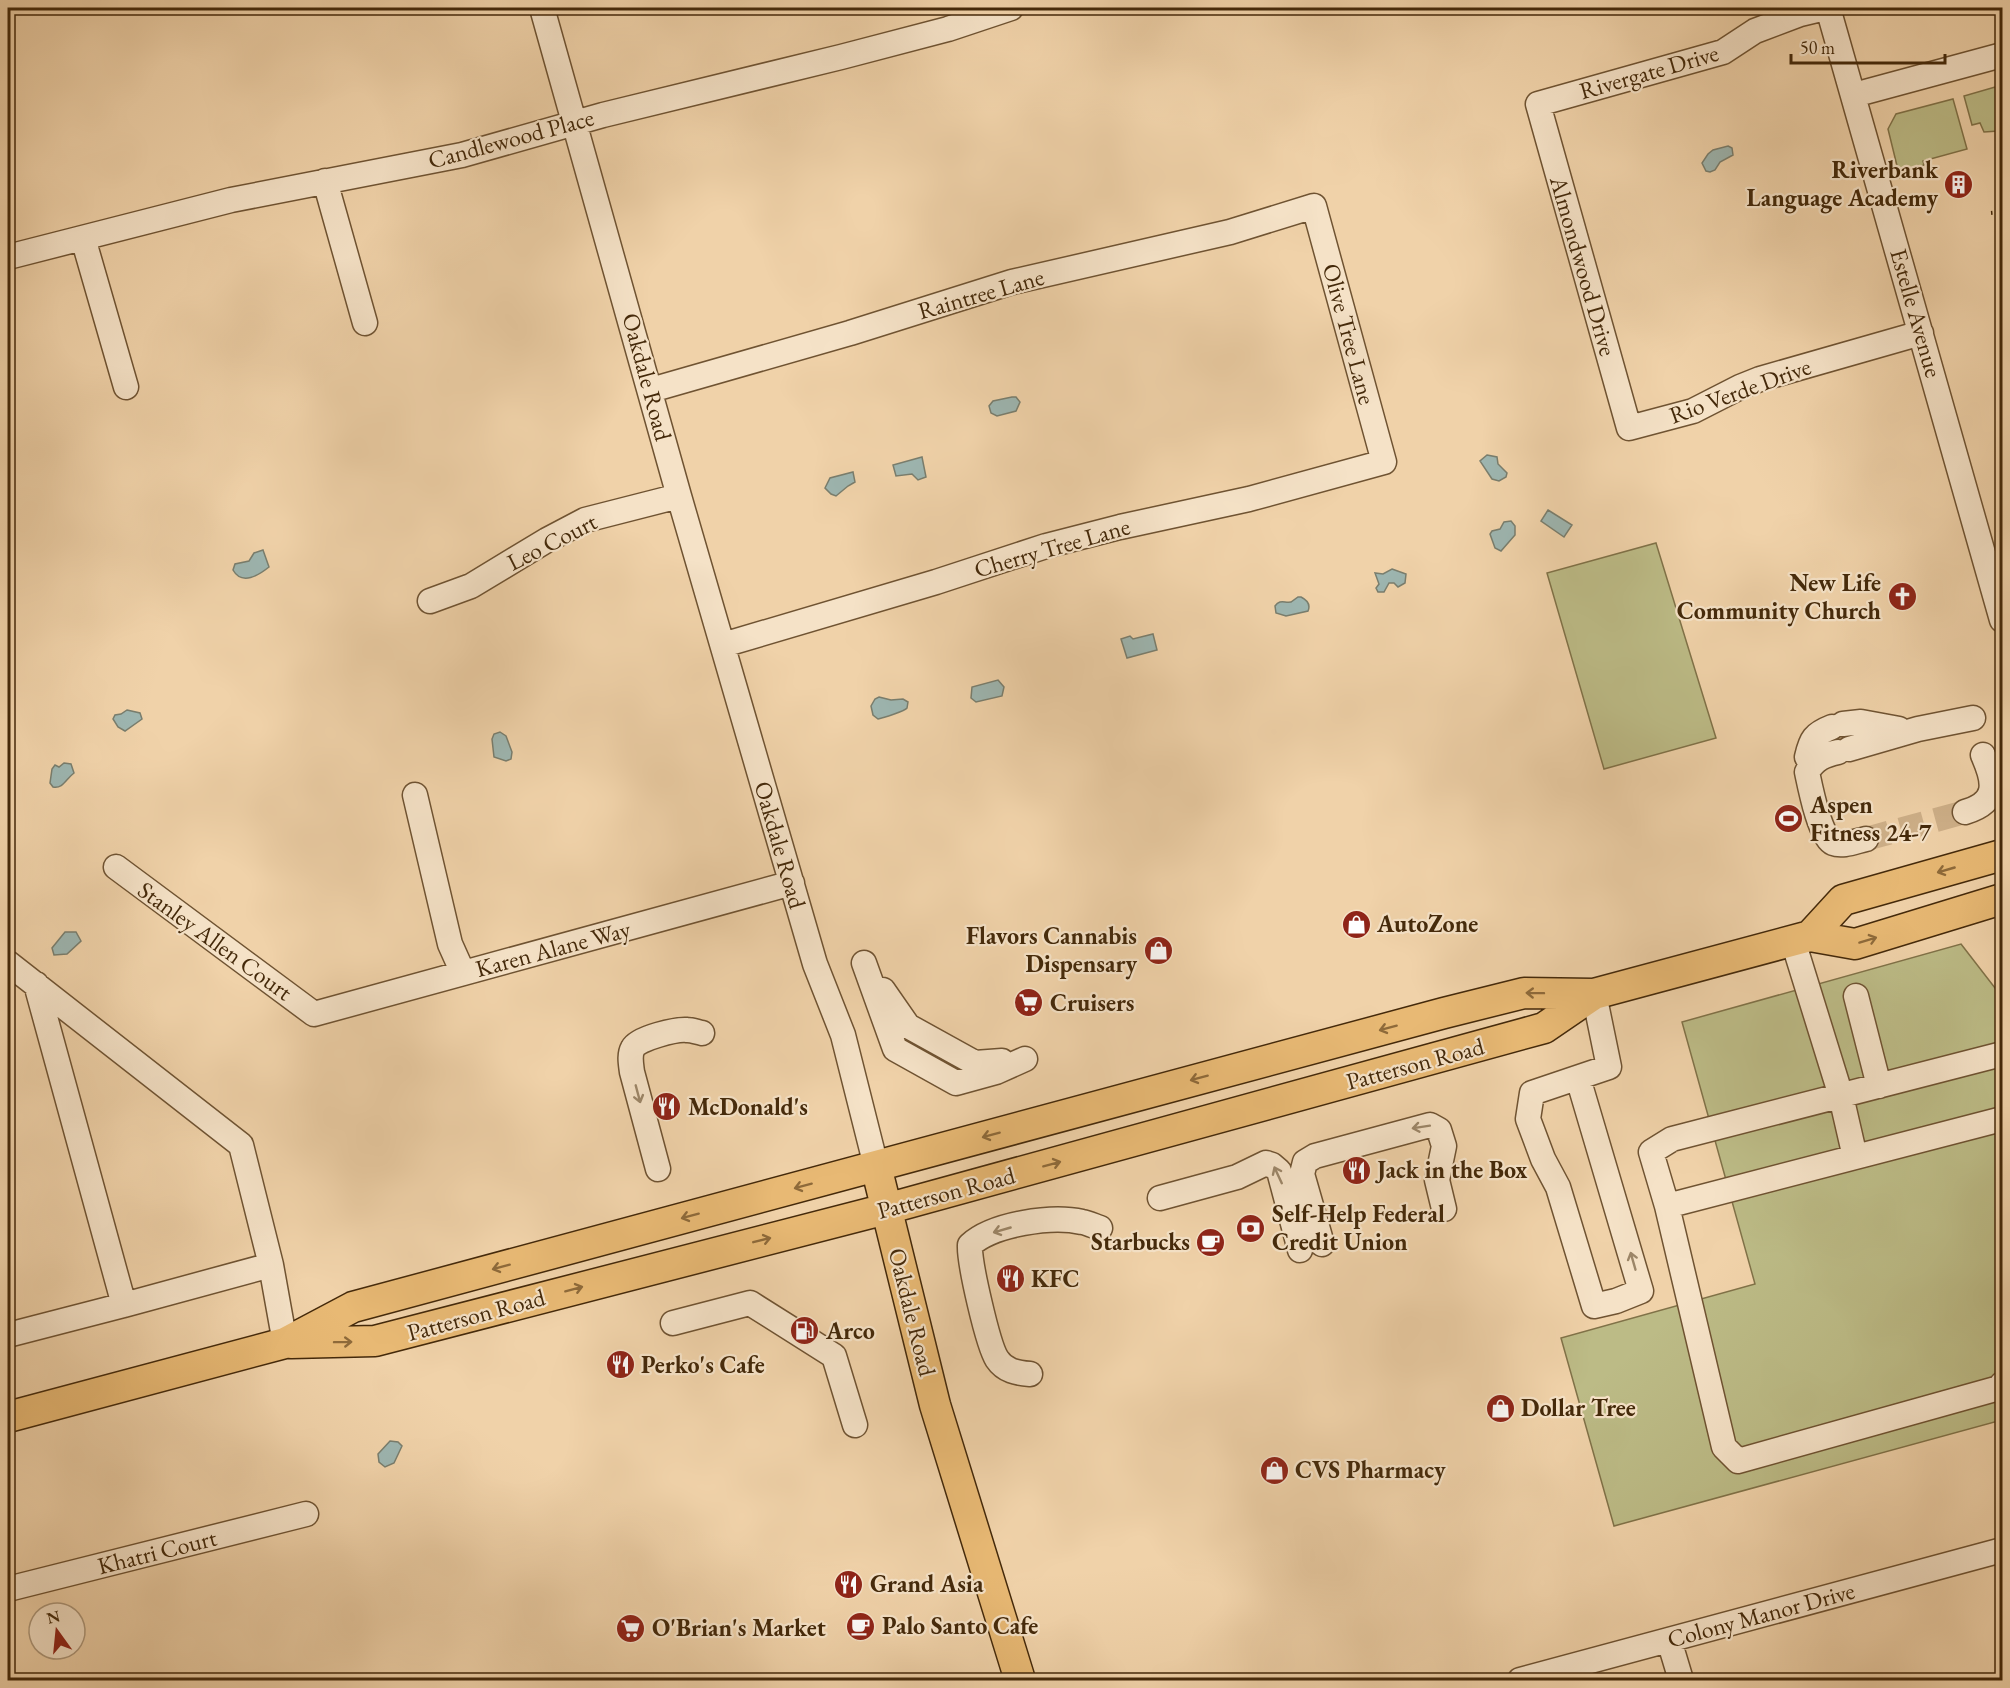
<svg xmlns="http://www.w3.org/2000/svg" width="2010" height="1688" font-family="'EB Garamond',serif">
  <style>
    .green { fill: #bcbb86; stroke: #807248; stroke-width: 1.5 }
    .water { fill: #9db6b1; stroke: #797e6e; stroke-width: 1.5 }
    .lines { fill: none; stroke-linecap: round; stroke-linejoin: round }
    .minor-tunnel { stroke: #ceb089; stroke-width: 24; stroke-dasharray: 24 12; stroke-linecap: butt }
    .minor-casing { stroke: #6f5332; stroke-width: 27 }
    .major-casing { stroke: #44290a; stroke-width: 33 }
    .path { stroke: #44290a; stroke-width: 4; stroke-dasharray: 1.5 3; stroke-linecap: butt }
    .minor { stroke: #f5e2c7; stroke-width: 24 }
    .major { stroke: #e8b974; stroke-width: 30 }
    .oneway { stroke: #8e6a3a }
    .oneway2 { stroke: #9c8668 }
    .labels { text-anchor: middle; stroke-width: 4.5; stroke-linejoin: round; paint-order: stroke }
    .street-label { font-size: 24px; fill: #44290a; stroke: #f5e2c7 }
    .poi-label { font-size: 24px; font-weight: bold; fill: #44290a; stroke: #f5e2c7; text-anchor: start }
  </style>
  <rect width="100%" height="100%" fill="#f0d2a9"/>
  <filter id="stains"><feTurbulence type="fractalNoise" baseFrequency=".00333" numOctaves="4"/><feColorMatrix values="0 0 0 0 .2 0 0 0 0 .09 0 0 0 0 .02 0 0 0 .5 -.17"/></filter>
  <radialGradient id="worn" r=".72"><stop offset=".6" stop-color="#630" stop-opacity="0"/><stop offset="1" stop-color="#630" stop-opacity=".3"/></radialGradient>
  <path class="green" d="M2002,85V122L1997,128L1998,131L1984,132L1980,123L1972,125L1964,96Z
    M1953,99L1967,149L1923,161L1924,165L1912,169L1913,175L1900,178L1888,129L1896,114Z
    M1656,543L1716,738L1604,769L1547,573Z
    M1961,944L2002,997V1420L1614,1526L1561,1338L1755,1284L1682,1022Z"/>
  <path class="water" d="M1728,146L1732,148L1733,155L1720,162L1715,170L1710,172L1706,171L1702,163L1708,154L1713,150Z
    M1012,397H1016L1020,402L1016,411L997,416L991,413L989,406L993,401Z
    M1487,455L1497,457L1498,464L1507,473L1506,477L1499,481L1492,479L1480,461Z
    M922,457L926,477L918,480L912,474L896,476L893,465Z
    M853,472L855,482L848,486L836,496L831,494L825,488L830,478Z
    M1548,510L1572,525L1564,537L1541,521Z
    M1511,521L1515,526V535L1501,551L1495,548L1490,534L1492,531L1500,529L1504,522Z
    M263,550L269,567C259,575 242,586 233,570L235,564L249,561L254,553Z
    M1392,569L1406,574L1405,583L1398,587L1394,583H1389L1384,592H1378L1376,588L1379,584L1375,573L1383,574Z
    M1298,597H1301C1307,600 1311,604 1308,611L1286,616L1276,613L1275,606C1280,599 1284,603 1291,602Z
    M1153,634L1157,650L1127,658L1121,639L1130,636L1133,639Z
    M998,680L1004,687L1002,696L976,702L971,698L972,687Z
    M879,697L891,700L903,699L908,702L907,708C905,711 883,718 878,719L873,715L871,706L875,699Z
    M127,710L140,713L142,719L125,731L118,727L113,719L115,715L121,714Z
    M500,732L506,736L512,752L511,759L506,761L494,757L492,739L494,734Z
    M64,763L71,764L74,773C66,779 63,789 53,787L50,783L52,769L55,765L59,767Z
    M65,932H76L81,941L67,954L54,955L52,948Z
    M390,1441L398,1442L402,1446L394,1463L385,1467L379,1462L378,1454Z"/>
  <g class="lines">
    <path class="minor-tunnel" d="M1835,739L1846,736
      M1866,839L1965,812"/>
    <defs>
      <path id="minor" d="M542,8L679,496L815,964L843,1035L876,1166
        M1825,8L1800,14L1755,31L1723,52L1538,104L1629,428L1693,411L1740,387L1760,379L1921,333
        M1828,8L2002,620
        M1854,95L2002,55
        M325,181L365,323
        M83,238L126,387
        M8,257L231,200L462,155L603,115L841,57L948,29L1011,8
        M651,390L850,333L1012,282L1230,232L1314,206L1384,462L1249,499L1120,527L1046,546L936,582L723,645
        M430,601L471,586L547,540L585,520L679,496
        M1843,724L1861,722L1899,729
        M1849,749L1918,729L1973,718
        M1838,752C1824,755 1815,759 1807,772C1810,786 1820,838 1833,843C1843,847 1856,841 1866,839
        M1807,757C1811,739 1814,734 1832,727
        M415,795L450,944L463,973
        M1965,812C1999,802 1995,782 1983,755
        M116,867L314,1014L792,883
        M1793,941L1841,1096L1855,1157
        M8,963L241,1145L271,1265L285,1343
        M864,963L895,1049L956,1083L996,1072L1025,1059
        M883,990L908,1026L975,1063L1002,1061
        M1856,996L1879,1086
        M2002,1054L1672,1139L1651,1152L1667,1206L2002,1119
        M1578,1078L1641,1291L1616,1301L1594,1306L1558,1187L1543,1159L1528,1119L1532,1093L1609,1067L1594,994
        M658,1169L632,1072C631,1064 629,1055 633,1048C638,1038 677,1029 687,1030C692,1030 697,1032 702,1033
        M1160,1198L1237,1177L1266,1163L1272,1165L1279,1171L1300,1250
        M1667,1206L1724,1447L1738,1461L1999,1388L2002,1384
        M1322,1244L1302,1174L1305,1162L1315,1156L1430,1125L1439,1130L1444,1146L1437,1180L1444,1209
        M124,1305L271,1265
        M673,1323L750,1303L834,1356L855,1425
        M8,1335L124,1305L36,984
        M1030,1374C1017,1373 1005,1371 997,1359C988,1345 969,1263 970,1245C993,1224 1052,1215 1082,1222C1088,1223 1094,1226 1100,1228
        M8,1589L306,1514
        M1669,1640L1681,1680
        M1520,1680L2002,1550"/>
      <path id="major" d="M1810,936L1843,900L2002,855
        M876,1166L935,1405L1020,1680
        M291,1343L375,1341L886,1209L1544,1028L1594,994
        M8,1417L285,1343L353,1307L1444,1013L1524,993L1594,994L1810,936L1855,944L2002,899"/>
    </defs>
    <use href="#minor" class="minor-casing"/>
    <use href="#major" class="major-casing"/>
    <path class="path" d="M1991,213L2002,212"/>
    <use href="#minor" class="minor"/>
    <use href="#major" class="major"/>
  </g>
  <defs><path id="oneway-shaft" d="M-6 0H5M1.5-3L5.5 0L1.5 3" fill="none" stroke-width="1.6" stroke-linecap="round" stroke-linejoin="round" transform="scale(1.5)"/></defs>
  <g class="oneway">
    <use href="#oneway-shaft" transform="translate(1946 870) rotate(164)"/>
    <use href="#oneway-shaft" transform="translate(1868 940) rotate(-17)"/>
    <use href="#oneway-shaft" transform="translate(1535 993) rotate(-179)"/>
    <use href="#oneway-shaft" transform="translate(1388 1028) rotate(165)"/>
    <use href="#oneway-shaft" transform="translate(1199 1078) rotate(165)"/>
    <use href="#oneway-shaft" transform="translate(991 1135) rotate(165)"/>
    <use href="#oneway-shaft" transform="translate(1052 1164) rotate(-15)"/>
    <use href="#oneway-shaft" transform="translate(803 1186) rotate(165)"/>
    <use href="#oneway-shaft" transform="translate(690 1216) rotate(165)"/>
    <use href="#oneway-shaft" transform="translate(762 1240) rotate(-14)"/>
    <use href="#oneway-shaft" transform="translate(501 1267) rotate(165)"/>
    <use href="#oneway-shaft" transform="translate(574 1289) rotate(-15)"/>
    <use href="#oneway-shaft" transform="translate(343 1342) rotate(-1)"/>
  </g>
  <g class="oneway2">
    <use href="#oneway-shaft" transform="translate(638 1094) rotate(75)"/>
    <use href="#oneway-shaft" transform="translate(1421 1127) rotate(171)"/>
    <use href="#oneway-shaft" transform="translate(1278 1175) rotate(-115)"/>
    <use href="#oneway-shaft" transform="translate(1002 1230) rotate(164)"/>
    <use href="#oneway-shaft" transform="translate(1633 1261) rotate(-106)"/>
  </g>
  <defs>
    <symbol id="building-disc" viewBox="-11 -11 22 22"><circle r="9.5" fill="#8f2418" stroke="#f5e2c7"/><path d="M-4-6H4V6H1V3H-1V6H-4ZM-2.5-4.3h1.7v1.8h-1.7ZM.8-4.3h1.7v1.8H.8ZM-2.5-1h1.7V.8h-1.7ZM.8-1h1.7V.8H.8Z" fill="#fff"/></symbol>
    <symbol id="church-disc" viewBox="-11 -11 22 22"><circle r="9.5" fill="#8f2418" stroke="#f5e2c7"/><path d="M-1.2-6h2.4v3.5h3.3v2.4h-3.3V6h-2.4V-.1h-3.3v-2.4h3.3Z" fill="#fff"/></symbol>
    <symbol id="stadium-disc" viewBox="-11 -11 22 22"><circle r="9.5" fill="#8f2418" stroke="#f5e2c7"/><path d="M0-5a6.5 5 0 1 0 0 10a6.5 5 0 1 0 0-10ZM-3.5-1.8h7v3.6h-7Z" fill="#fff"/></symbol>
    <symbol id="shop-disc" viewBox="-11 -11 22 22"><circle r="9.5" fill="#8f2418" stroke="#f5e2c7"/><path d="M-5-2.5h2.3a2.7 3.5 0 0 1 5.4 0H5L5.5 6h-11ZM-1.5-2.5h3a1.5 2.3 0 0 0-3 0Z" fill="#fff"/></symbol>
    <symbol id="supermarket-disc" viewBox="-11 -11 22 22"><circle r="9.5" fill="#8f2418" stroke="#f5e2c7"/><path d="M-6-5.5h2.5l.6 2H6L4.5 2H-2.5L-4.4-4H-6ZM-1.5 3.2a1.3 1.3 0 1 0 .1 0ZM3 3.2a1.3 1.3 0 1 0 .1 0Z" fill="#fff"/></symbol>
    <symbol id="restaurant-disc" viewBox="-11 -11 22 22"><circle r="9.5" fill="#8f2418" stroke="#f5e2c7"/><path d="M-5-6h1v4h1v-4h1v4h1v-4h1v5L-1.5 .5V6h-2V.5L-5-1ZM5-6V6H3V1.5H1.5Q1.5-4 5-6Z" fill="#fff"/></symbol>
    <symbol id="bank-disc" viewBox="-11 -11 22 22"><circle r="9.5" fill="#8f2418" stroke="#f5e2c7"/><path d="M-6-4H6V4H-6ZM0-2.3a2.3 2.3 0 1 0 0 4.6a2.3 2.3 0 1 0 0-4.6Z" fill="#fff"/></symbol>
    <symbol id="cafe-disc" viewBox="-11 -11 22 22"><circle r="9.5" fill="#8f2418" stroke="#f5e2c7"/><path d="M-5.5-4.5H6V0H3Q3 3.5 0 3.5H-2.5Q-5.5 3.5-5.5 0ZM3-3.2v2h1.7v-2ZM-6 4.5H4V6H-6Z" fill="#fff"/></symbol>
    <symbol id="fuel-disc" viewBox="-11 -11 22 22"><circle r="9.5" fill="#8f2418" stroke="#f5e2c7"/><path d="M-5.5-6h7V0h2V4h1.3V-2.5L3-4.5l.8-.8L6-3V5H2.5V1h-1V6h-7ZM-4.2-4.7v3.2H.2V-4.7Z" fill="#fff"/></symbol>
  </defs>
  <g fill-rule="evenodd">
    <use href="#building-disc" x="1942" y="168" width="33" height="33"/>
    <use href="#church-disc" x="1886" y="580" width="33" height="33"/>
    <use href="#stadium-disc" x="1772" y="802" width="33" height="33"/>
    <use href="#shop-disc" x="1340" y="908" width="33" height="33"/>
    <use href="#shop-disc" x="1142" y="934" width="33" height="33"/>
    <use href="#supermarket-disc" x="1012" y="986" width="33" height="33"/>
    <use href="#restaurant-disc" x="650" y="1090" width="33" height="33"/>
    <use href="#restaurant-disc" x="1340" y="1154" width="33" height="33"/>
    <use href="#bank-disc" x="1234" y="1212" width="33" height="33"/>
    <use href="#cafe-disc" x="1194" y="1226" width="33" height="33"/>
    <use href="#restaurant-disc" x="994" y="1262" width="33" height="33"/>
    <use href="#fuel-disc" x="788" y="1314" width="33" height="33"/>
    <use href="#restaurant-disc" x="604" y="1348" width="33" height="33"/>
    <use href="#shop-disc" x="1484" y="1392" width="33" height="33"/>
    <use href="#shop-disc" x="1258" y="1454" width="33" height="33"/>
    <use href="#restaurant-disc" x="832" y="1568" width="33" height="33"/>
    <use href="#cafe-disc" x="844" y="1610" width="33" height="33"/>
    <use href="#supermarket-disc" x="614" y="1612" width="33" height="33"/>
  </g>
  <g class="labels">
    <g class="street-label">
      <text transform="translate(1649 72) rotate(-16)" y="8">Rivergate Drive</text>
      <text transform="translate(511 139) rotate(-15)" y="8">Candlewood Place</text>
      <text transform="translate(1583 266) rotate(74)" y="8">Almondwood Drive</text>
      <text transform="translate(981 294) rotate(-16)" y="8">Raintree Lane</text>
      <text transform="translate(1916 313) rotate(74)" y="8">Estelle Avenue</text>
      <text transform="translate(1349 334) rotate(75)" y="8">Olive Tree Lane</text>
      <text transform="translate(647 377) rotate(75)" y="8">Oakdale Road</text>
      <text transform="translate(1740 391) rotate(-20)" y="8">Rio Verde Drive</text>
      <text transform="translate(552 542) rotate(-27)" y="8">Leo Court</text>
      <text transform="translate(1052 548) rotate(-16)" y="8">Cherry Tree Lane</text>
      <text transform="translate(780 845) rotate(74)" y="8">Oakdale Road</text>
      <text transform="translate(215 941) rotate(36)" y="8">Stanley Allen Court</text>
      <text transform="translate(553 949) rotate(-15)" y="8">Karen Alane Way</text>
      <text transform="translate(1415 1064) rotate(-15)" y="8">Patterson Road</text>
      <text transform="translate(946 1193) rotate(-15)" y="8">Patterson Road</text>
      <text transform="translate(912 1312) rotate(76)" y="8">Oakdale Road</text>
      <text transform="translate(476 1315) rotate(-15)" y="8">Patterson Road</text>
      <text transform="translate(157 1552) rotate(-14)" y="8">Khatri Court</text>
      <text transform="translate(1761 1615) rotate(-15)" y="8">Colony Manor Drive</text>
    </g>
    <g class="poi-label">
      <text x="1938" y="178" text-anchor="end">Riverbank<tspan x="1938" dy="28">Language Academy</tspan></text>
      <text x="1881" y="591" text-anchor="end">New Life<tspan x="1881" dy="28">Community Church</tspan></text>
      <text x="1810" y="813">Aspen<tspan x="1810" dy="28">Fitness 24-7</tspan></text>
      <text x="1377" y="932">AutoZone</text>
      <text x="1137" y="944" text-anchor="end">Flavors Cannabis<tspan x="1137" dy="28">Dispensary</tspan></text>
      <text x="1050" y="1011">Cruisers</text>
      <text x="688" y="1115">McDonald's</text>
      <text x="1377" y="1178">Jack in the Box</text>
      <text x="1272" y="1222">Self-Help Federal<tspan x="1272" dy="28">Credit Union</tspan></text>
      <text x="1190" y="1250" text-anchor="end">Starbucks</text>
      <text x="1031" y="1287">KFC</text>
      <text x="826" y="1339">Arco</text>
      <text x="641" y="1373">Perko's Cafe</text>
      <text x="1521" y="1416">Dollar Tree</text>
      <text x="1295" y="1478">CVS Pharmacy</text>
      <text x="870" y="1592">Grand Asia</text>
      <text x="882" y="1634">Palo Santo Cafe</text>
      <text x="652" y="1636">O'Brian's Market</text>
    </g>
  </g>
  <rect width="2010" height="1688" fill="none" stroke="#f0d2a9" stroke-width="30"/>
  <rect x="9" y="9" width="1992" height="1670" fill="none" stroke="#44290a" stroke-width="3"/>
  <rect x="15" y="15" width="1980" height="1658" fill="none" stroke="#44290a" stroke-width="1.5"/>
  <g transform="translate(57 1631) rotate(345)"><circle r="28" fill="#f5e2c7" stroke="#ae987b" stroke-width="1.5"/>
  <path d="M0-4.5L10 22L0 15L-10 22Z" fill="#8f2418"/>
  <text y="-9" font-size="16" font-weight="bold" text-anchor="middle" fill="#44290a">N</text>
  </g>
  <path d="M1791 54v9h154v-9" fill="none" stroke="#44290a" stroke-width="3"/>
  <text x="1800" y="54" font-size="18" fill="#44290a" stroke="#f5e2c7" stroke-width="4.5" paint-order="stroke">50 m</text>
  <rect width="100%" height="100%" filter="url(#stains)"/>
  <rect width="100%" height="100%" fill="url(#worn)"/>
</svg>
